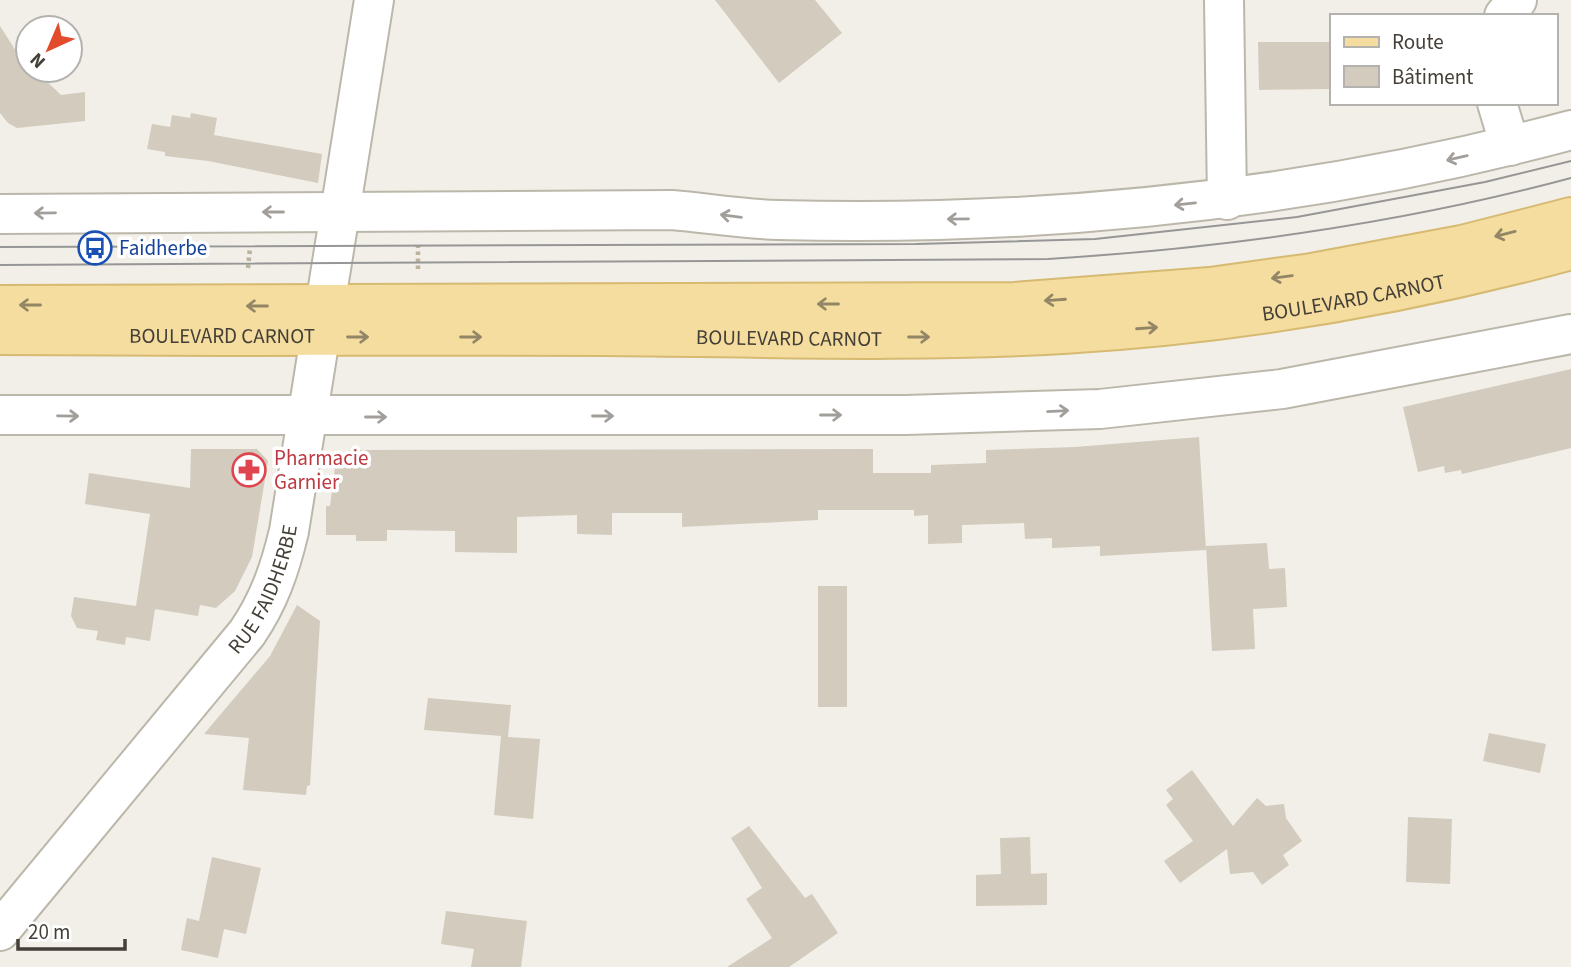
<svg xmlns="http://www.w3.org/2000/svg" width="1571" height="967" font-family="'Source Sans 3',sans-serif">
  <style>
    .building { fill: #d2cbbe }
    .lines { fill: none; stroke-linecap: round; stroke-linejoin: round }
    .minor-casing { stroke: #bcb7ab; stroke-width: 42 }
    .major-casing { stroke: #d7ba71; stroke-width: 42 }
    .path { stroke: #bdb29e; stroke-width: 4.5; stroke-dasharray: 3.5 3.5; stroke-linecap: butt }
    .minor { stroke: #fff; stroke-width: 38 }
    .major { stroke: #f4dd9f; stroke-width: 38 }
    .tram { stroke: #969696; stroke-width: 2 }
    .oneway { stroke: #a29f9b }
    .oneway2 { stroke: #938666 }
    .labels { text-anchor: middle; stroke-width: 7; stroke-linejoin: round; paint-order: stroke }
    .transit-label { font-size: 21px; fill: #164399; stroke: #fff; text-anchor: start }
    .street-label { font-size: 21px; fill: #443f37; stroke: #fff }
    .health-label { font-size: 21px; fill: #be3a42; stroke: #fff; text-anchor: start }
  </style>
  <rect width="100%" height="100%" fill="#f2efe8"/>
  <path class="building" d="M715,0H815L842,33L779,83Z
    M0,26L28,70L39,74L61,95L85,92V121L17,128L8,123L0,113Z
    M1258,42H1331V89L1259,90Z
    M191,113L217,118L214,135L322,154L318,183L208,161L165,156V152L147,149L152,124L170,127L172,115L190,118Z
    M1571,369V448L1462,474L1461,470L1445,473L1444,466L1418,472L1403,407Z
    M1199,437L1206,550L1100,556V546L1052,548V538L1025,539L1024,523L962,525V543L928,544V515L914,516V510H818V520L682,527V513H612V535L577,534V515L517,517V553L455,552V531L387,530V541H356V535H326V506H330L335,467L349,450L873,449V473H931V465L986,463V450L1075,447Z
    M191,449H257L268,461L252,557L235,591L216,608L200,605L198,616L155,609L150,641L126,637L125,645L96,640L98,631L77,628L71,616L74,597L136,606L150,514L85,504L89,473L190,488Z
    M1267,543L1269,569L1285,568L1287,607L1253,609L1255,649L1212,651L1206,546Z
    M818,586H847V707H818Z
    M297,605L320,621L310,785L307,786L306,795L243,790L249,738L204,734L270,656Z
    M428,698L511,705L508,737L540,739L533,819L494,815L501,736L424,730Z
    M1489,733L1546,744L1540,773L1483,761Z
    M1192,770L1233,826L1257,798L1266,806L1284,804L1286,818L1302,841L1283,855L1289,865L1262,885L1253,872L1230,874L1227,849L1180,883L1164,861L1193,841L1166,805L1173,799L1166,790Z
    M1408,817L1452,819L1450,884L1406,882Z
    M749,826L805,898L812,894L838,933L789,967H727L772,938L746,899L762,888L731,838Z
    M1030,837L1031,874L1047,873V905L976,906V875L1001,874L1000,838Z
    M212,857L261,868L246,934L224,929L218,958L181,950L187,918L199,921Z
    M446,911L527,921L521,967H471L474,949L441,944Z"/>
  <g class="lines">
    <defs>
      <g id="minor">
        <path d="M1224,0L1227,200"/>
        <path d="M1504,16L1517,0"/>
        <path d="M1497,103L1510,146"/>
        <path d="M0,214L672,210C707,213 742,219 778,220C1047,227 1310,200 1571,130"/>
        <path d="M0,415H906L1100,409L1282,389L1571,334"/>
        <path id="s1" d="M0,931L247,633C269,601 280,569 289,531L374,0"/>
      </g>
      <g id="major">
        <path d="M0,305L1015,302L1210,287L1312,273L1462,245L1571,217"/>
        <path id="s2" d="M0,335C201,337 402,335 603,336C756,337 910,343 1063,334C1235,324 1405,295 1571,250"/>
      </g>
    </defs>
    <use href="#minor" class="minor-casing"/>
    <use href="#major" class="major-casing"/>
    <path class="path" d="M248,268L250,248
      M418,269V246"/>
    <use href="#minor" class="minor"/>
    <use href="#major" class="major"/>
    <path class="tram" d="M0,247L916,244L1095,239L1297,217L1485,182L1571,161
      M0,265L1048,259C1224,248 1400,224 1571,178"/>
  </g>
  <defs><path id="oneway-shaft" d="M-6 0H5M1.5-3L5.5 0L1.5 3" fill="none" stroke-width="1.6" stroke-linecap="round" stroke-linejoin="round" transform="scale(1.75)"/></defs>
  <g class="oneway">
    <use href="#oneway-shaft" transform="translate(1457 158) rotate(167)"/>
    <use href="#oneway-shaft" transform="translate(1185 204) rotate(174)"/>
    <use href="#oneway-shaft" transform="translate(273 212) rotate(-180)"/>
    <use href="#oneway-shaft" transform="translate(45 213) rotate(179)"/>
    <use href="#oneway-shaft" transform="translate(731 216) rotate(-173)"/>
    <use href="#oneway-shaft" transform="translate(958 219) rotate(179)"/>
    <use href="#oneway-shaft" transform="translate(1058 411) rotate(-3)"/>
    <use href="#oneway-shaft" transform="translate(831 415)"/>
    <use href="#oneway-shaft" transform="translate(68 416) rotate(1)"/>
    <use href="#oneway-shaft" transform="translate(603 416)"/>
    <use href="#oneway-shaft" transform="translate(376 417)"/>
  </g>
  <g class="oneway2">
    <use href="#oneway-shaft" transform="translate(1505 234) rotate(166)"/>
    <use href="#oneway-shaft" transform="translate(1282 277) rotate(172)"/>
    <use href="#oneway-shaft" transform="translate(1055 300) rotate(176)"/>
    <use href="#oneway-shaft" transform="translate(828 304) rotate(180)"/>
    <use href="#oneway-shaft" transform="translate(30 305) rotate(-180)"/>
    <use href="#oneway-shaft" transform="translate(257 306) rotate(-180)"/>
    <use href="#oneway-shaft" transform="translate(1147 328) rotate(-4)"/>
    <use href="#oneway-shaft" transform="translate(358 337)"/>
    <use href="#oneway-shaft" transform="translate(471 337)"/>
    <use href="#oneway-shaft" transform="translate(919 337)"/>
  </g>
  <defs>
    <symbol id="bus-ring" viewBox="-11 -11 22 22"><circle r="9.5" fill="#fff" stroke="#1a4fb4" stroke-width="1.5"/><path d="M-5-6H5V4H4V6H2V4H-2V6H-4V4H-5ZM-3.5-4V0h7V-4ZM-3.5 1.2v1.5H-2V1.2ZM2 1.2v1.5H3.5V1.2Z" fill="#1a4fb4"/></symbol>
    <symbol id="pharmacy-ring" viewBox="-11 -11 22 22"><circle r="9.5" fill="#fff" stroke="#e0444e" stroke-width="1.5"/><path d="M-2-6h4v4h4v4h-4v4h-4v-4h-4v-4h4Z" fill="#e0444e"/></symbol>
  </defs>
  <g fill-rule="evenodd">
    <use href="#bus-ring" x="76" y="229" width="38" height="38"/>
    <use href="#pharmacy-ring" x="230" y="451" width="38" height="38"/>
  </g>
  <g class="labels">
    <g class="transit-label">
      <text x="119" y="255">Faidherbe</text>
    </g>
    <g class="street-label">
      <text dy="7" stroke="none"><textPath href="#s2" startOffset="1356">BOULEVARD CARNOT</textPath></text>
      <text dy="7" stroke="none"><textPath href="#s2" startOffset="222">BOULEVARD CARNOT</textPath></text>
      <text dy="7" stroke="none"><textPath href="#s2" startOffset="789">BOULEVARD CARNOT</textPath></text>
      <text dy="7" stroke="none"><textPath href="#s1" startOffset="434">RUE FAIDHERBE</textPath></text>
    </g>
    <g class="health-label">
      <text x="274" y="465">Pharmacie<tspan x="274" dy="24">Garnier</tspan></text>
    </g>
  </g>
  <rect x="1330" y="14" width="228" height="91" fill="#ffffff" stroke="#b4b2af" stroke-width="2"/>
  <rect x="1344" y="37" width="35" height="10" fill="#f4dd9f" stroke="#b4b2af" stroke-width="2"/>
  <text x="1392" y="49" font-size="21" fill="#443f37">Route</text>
  <rect x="1344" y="66" width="35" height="21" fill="#d2cbbe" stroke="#b4b2af" stroke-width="2"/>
  <text x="1392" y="84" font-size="21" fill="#443f37">Bâtiment</text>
  <g transform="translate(49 49) rotate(224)"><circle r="33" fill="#ffffff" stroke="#b4b2af" stroke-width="2"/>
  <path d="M0-5L12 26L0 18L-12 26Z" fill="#e34b2d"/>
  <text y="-10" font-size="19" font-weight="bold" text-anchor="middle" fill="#443f37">N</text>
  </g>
  <path d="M18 939v10h107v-10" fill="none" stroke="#443f37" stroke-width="3.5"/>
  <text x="28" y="939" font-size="21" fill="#443f37" stroke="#ffffff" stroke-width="5" paint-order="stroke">20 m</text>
</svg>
